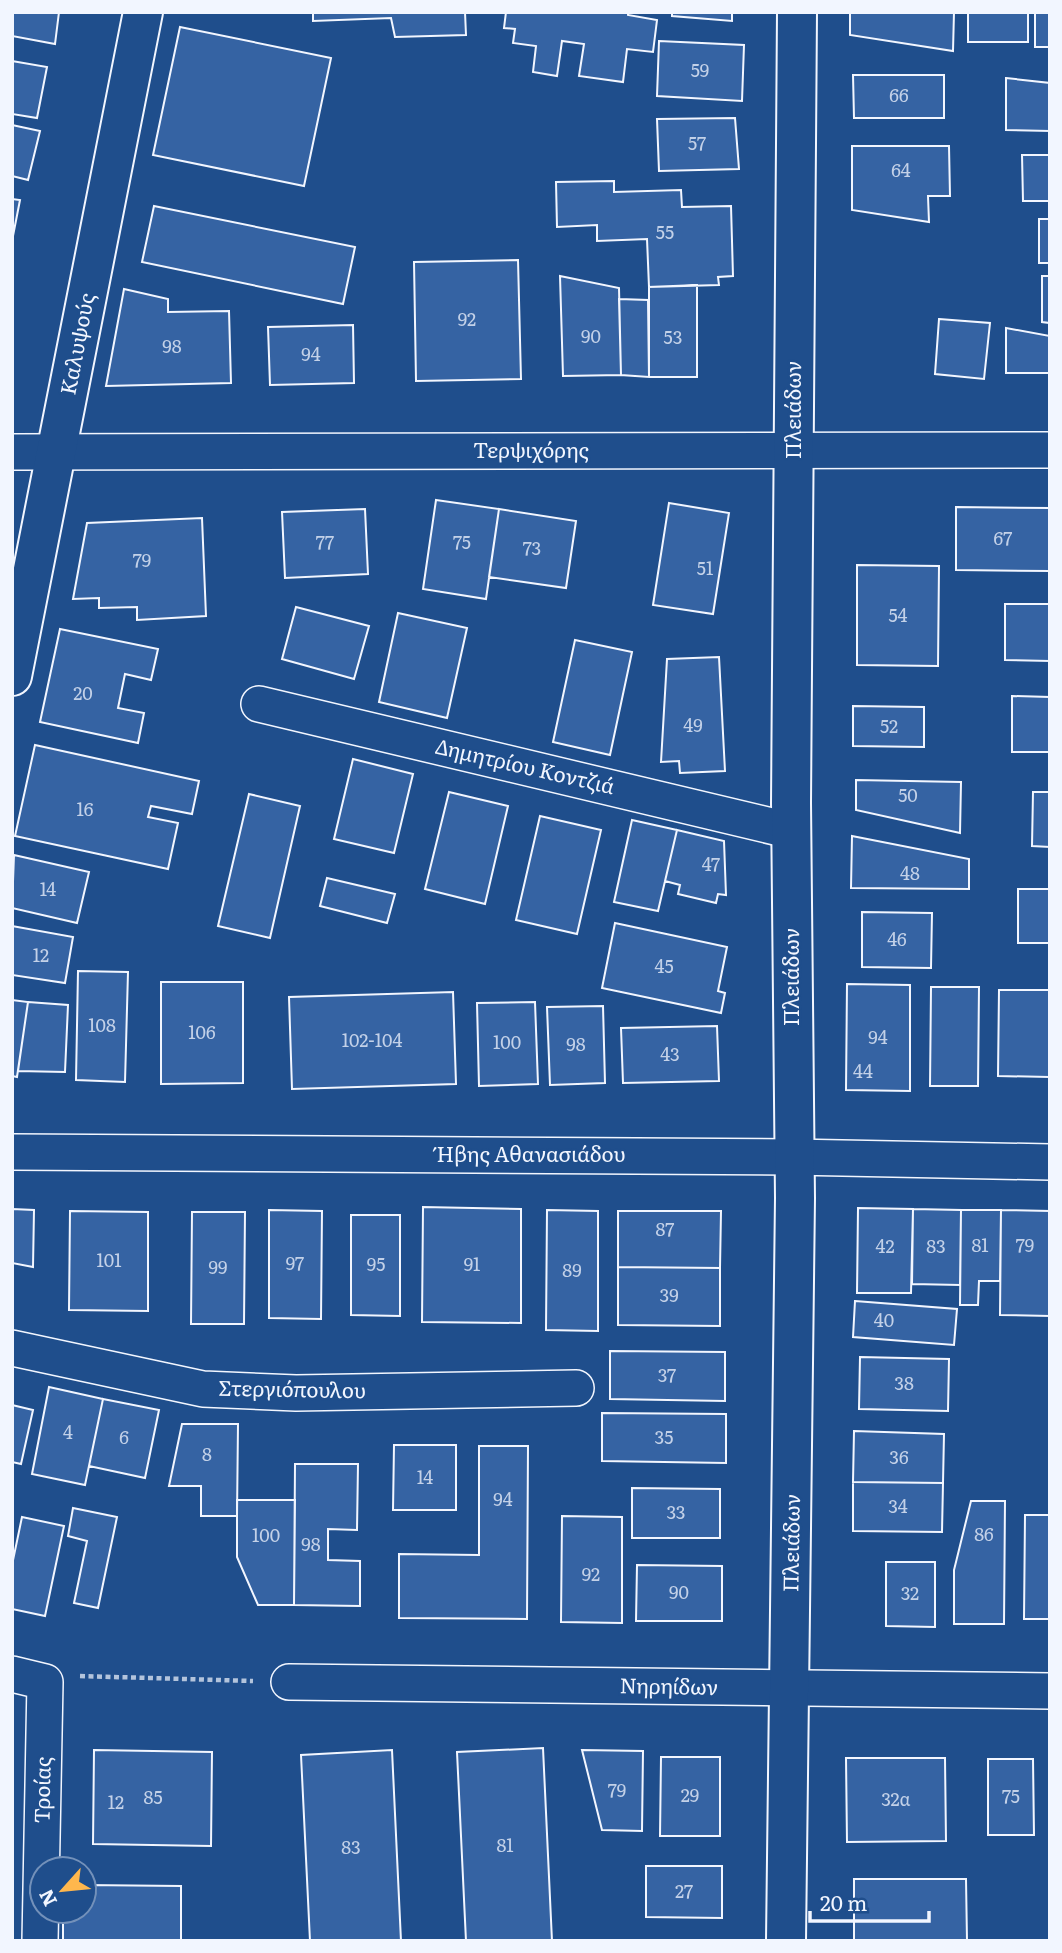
<svg xmlns="http://www.w3.org/2000/svg" width="1062" height="1953" font-family="Literata,serif">
  <style>
    .building { fill: #3563a3; stroke: #f2f6ff; stroke-width: 2 }
    .lines { fill: none; stroke-linecap: round; stroke-linejoin: round }
    .street-casing { stroke: #f2f6ff; stroke-width: 38 }
    .secondary-casing { stroke: #f2f6ff; stroke-width: 42 }
    .path { stroke: #b3c4dc; stroke-width: 4.5; stroke-dasharray: 5 3.5; stroke-linecap: butt }
    .street { stroke: #1f4e8c; stroke-width: 35 }
    .secondary { stroke: #1f4e8c; stroke-width: 38 }
    .labels { text-anchor: middle; stroke-width: 5; stroke-linejoin: round; paint-order: stroke }
    .number-label { font-size: 18px; fill: #c3d1e8 }
    .street-label { font-size: 21px; fill: #f2f6ff; stroke: #1f4e8c }
  </style>
  <rect width="100%" height="100%" fill="#1f4e8c"/>
  <path class="building" d="M12,12H59L55,44L12,36Z
    M313,12H465L466,35L395,37L391,18L313,21Z
    M506,12H628V15L657,20L653,52L627,49L623,82L579,76L584,44L562,41L557,76L533,72L536,46L513,43L515,29L504,28Z
    M672,12H732V21L672,16Z
    M850,12H954L953,51L850,35Z
    M968,12H1028V42H968Z
    M1035,12H1050V47H1035Z
    M180,27L331,58L304,186L153,155Z
    M659,41L744,45L742,101L657,96Z
    M12,61L47,67L37,118L12,114Z
    M853,75H944V118H854Z
    M1006,78L1050,83V131L1006,130Z
    M735,118L739,169L659,171L657,119Z
    M12,125L40,131L28,180L12,176Z
    M852,146H949L950,196H928L929,222L852,210Z
    M1022,155H1050V201H1023Z
    M614,181V192L681,190L682,207L731,206L733,276L718,277L719,285L649,287L647,239L597,241V225L557,227L556,182Z
    M12,199L20,200L12,241Z
    M154,206L355,247L343,304L142,262Z
    M1039,219H1050V263H1039Z
    M518,260L521,379L416,381L414,262Z
    M560,276L619,288L621,375L563,376Z
    M1042,276H1050V323L1042,322Z
    M697,285V377H649V287Z
    M124,289L168,299V312L229,311L231,383L106,386Z
    M619,299L648,300L649,377L621,375Z
    M939,319L990,323L984,379L935,374Z
    M353,325L354,383L270,385L268,327Z
    M1006,328L1050,336V373H1006Z
    M436,500L499,509L486,599L423,589Z
    M669,503L729,513L713,614L653,605Z
    M956,507L1050,508V571L956,570Z
    M365,509L368,574L285,578L282,512Z
    M499,509L576,521L566,588L489,577Z
    M202,518L206,616L137,620V607L99,608V598L73,599L87,523Z
    M857,565L939,566L938,666L857,665Z
    M1005,604H1050V661L1005,660Z
    M296,607L369,626L354,679L282,659Z
    M398,613L467,628L447,718L379,702Z
    M60,629L158,649L151,680L125,674L118,708L144,713L138,743L40,722Z
    M575,640L632,652L610,755L553,742Z
    M719,657L725,771L680,773L679,761L661,762L667,659Z
    M1012,696L1050,697V752H1012Z
    M853,706L924,707V747L853,746Z
    M35,745L199,781L192,814L151,806L148,817L178,823L168,869L15,836Z
    M353,759L413,774L394,853L334,839Z
    M856,780L961,782L960,833L856,810Z
    M449,792L508,806L485,904L425,889Z
    M1033,792H1050V847L1032,846Z
    M249,794L300,806L270,938L218,926Z
    M540,816L601,830L577,934L516,920Z
    M632,820L677,830L658,911L614,902Z
    M677,830L724,841L726,895L718,894L716,903L678,894L680,885L665,881Z
    M852,836L969,859V889L851,888Z
    M14,855L89,872L77,923L12,908Z
    M327,878L395,894L387,923L320,906Z
    M1018,889H1050V943H1018Z
    M862,912L932,913L931,968L862,967Z
    M615,923L727,947L718,991L725,993L721,1013L602,988Z
    M12,926L73,937L65,983L12,975Z
    M78,971L128,972L125,1082L76,1080Z
    M161,982H243V1083L161,1084Z
    M847,984L910,985V1091L846,1090Z
    M931,987H979L978,1086H930Z
    M999,990H1049V1077L998,1076Z
    M453,992L456,1084L292,1089L289,997Z
    M12,1000L28,1002L17,1077L12,1076Z
    M28,1002L68,1005L65,1072L18,1071Z
    M535,1002L538,1084L479,1086L477,1003Z
    M603,1006L605,1083L550,1085L547,1007Z
    M717,1026L719,1081L623,1083L621,1028Z
    M423,1207L521,1209V1323L422,1322Z
    M858,1208L913,1209L911,1293H857Z
    M12,1209L34,1210L33,1267L12,1263Z
    M913,1209L961,1210L960,1285L912,1284Z
    M269,1210L322,1211L321,1319L269,1318Z
    M547,1210L598,1211V1331L546,1330Z
    M961,1210H1001L1000,1281H979L978,1305H960Z
    M1001,1210L1050,1211V1316L1000,1315Z
    M70,1211L148,1212V1311L69,1310Z
    M618,1211H721L720,1268L618,1267Z
    M192,1212H245L244,1324H191Z
    M351,1215H400V1316L351,1315Z
    M618,1267L720,1268V1326L618,1325Z
    M855,1301L957,1309L954,1345L853,1337Z
    M610,1351L725,1352V1401L610,1399Z
    M860,1357L949,1359L948,1411L859,1409Z
    M49,1387L103,1399L85,1485L32,1474Z
    M103,1399L159,1410L145,1478L89,1466Z
    M12,1405L33,1410L21,1464L12,1462Z
    M602,1413L726,1414V1463L602,1461Z
    M182,1424H238L237,1516H201V1486H169Z
    M854,1431L944,1434L943,1483L853,1482Z
    M394,1445H456V1510H393Z
    M479,1446H528L527,1619L399,1618V1554L479,1555Z
    M295,1464H358L357,1530L328,1529V1560L360,1561V1606L294,1605Z
    M853,1482L943,1483L942,1532L853,1531Z
    M632,1488L720,1489V1538H632Z
    M237,1500H295L294,1605H258L237,1557Z
    M971,1501H1005L1004,1624H954V1570Z
    M73,1508L117,1517L98,1608L74,1603L87,1541L68,1536Z
    M1025,1515H1050V1619H1024Z
    M562,1516L622,1517V1623L561,1622Z
    M22,1517L64,1526L45,1616L12,1609V1565Z
    M886,1562H935V1627L886,1626Z
    M637,1565L722,1566V1621H636Z
    M543,1748L552,1941H466L457,1752Z
    M94,1750L212,1752L211,1846L93,1844Z
    M392,1750L401,1941H310L301,1755Z
    M582,1750L643,1751L642,1831L602,1830Z
    M661,1757H720V1836H660Z
    M846,1758H945L946,1841L847,1842Z
    M988,1759H1033L1034,1835H988Z
    M646,1866H722V1918L646,1917Z
    M854,1879H966L967,1941H854Z
    M84,1885L181,1886V1941H63V1911H84Z"/>
  <g class="lines">
    <defs>
      <path id="street" d="M12,452L1050,450
        M259,704L792,831
        M12,1152L792,1157L1050,1162
        M12,1348L203,1389L296,1393L576,1388
        M12,1674L45,1682L40,1941
        M289,1682L1050,1691"/>
      <path id="secondary" d="M12,676L143,12
        M786,1941L795,1198L791,803L797,12"/>
    </defs>
    <use href="#street" class="street-casing"/>
    <use href="#secondary" class="secondary-casing"/>
    <path class="path" d="M80,1676L253,1681"/>
    <use href="#street" class="street"/>
    <use href="#secondary" class="secondary"/>
  </g>
  <g class="labels">
    <g class="number-label">
      <text x="700" y="77">59</text>
      <text x="899" y="102">66</text>
      <text x="697" y="150">57</text>
      <text x="901" y="177">64</text>
      <text x="665" y="239">55</text>
      <text x="467" y="326">92</text>
      <text x="591" y="343">90</text>
      <text x="673" y="344">53</text>
      <text x="172" y="353">98</text>
      <text x="311" y="361">94</text>
      <text x="1003" y="545">67</text>
      <text x="325" y="549">77</text>
      <text x="462" y="549">75</text>
      <text x="532" y="555">73</text>
      <text x="142" y="567">79</text>
      <text x="705" y="575">51</text>
      <text x="898" y="622">54</text>
      <text x="83" y="700">20</text>
      <text x="693" y="732">49</text>
      <text x="889" y="733">52</text>
      <text x="908" y="802">50</text>
      <text x="85" y="816">16</text>
      <text x="711" y="871">47</text>
      <text x="910" y="880">48</text>
      <text x="48" y="896">14</text>
      <text x="897" y="946">46</text>
      <text x="41" y="962">12</text>
      <text x="664" y="973">45</text>
      <text x="102" y="1032">108</text>
      <text x="202" y="1039">106</text>
      <text x="878" y="1044">94</text>
      <text x="372" y="1047">102-104</text>
      <text x="507" y="1049">100</text>
      <text x="576" y="1051">98</text>
      <text x="670" y="1061">43</text>
      <text x="863" y="1078">44</text>
      <text x="665" y="1236">87</text>
      <text x="980" y="1252">81</text>
      <text x="1025" y="1252">79</text>
      <text x="885" y="1253">42</text>
      <text x="936" y="1253">83</text>
      <text x="109" y="1267">101</text>
      <text x="295" y="1270">97</text>
      <text x="376" y="1271">95</text>
      <text x="472" y="1271">91</text>
      <text x="218" y="1274">99</text>
      <text x="572" y="1277">89</text>
      <text x="669" y="1302">39</text>
      <text x="884" y="1327">40</text>
      <text x="667" y="1382">37</text>
      <text x="904" y="1390">38</text>
      <text x="68" y="1439">4</text>
      <text x="124" y="1444">6</text>
      <text x="664" y="1444">35</text>
      <text x="207" y="1461">8</text>
      <text x="899" y="1464">36</text>
      <text x="425" y="1484">14</text>
      <text x="503" y="1506">94</text>
      <text x="898" y="1513">34</text>
      <text x="676" y="1519">33</text>
      <text x="984" y="1541">86</text>
      <text x="266" y="1542">100</text>
      <text x="311" y="1551">98</text>
      <text x="591" y="1581">92</text>
      <text x="679" y="1599">90</text>
      <text x="910" y="1600">32</text>
      <text x="617" y="1797">79</text>
      <text x="690" y="1802">29</text>
      <text x="1011" y="1803">75</text>
      <text x="153" y="1804">85</text>
      <text x="896" y="1806">32α</text>
      <text x="116" y="1809">12</text>
      <text x="505" y="1852">81</text>
      <text x="351" y="1854">83</text>
      <text x="684" y="1898">27</text>
    </g>
    <g class="street-label">
      <text transform="translate(78 344) rotate(-79)" y="7">Καλυψούς</text>
      <text transform="translate(794 410) rotate(-90)" y="7">Πλειάδων</text>
      <text x="531" y="458">Τερψιχόρης</text>
      <text transform="translate(525 767) rotate(13)" y="7">Δημητρίου Κοντζιά</text>
      <text transform="translate(792 977) rotate(-90)" y="7">Πλειάδων</text>
      <text x="531" y="1162">Ήβης Αθανασιάδου</text>
      <text transform="translate(292 1390) rotate(1)" y="7">Στεργιόπουλου</text>
      <text transform="translate(792 1543) rotate(-89)" y="7">Πλειάδων</text>
      <text transform="translate(669 1687) rotate(1)" y="7">Νηρηίδων</text>
      <text transform="translate(43 1790) rotate(-89)" y="7">Τροίας</text>
    </g>
  </g>
  <rect width="1062" height="1953" fill="none" stroke="#f2f6ff" stroke-width="28"/>
  <g transform="translate(63 1890) rotate(243)"><circle r="33" fill="#1f4e8c" stroke="#7391ba" stroke-width="2"/>
  <path d="M0-5L12 26L0 18L-12 26Z" fill="#ffb74d"/>
  <text y="-10" font-size="19" font-weight="bold" text-anchor="middle" fill="#f2f6ff">N</text>
  </g>
  <path d="M810 1911v10h119v-10" fill="none" stroke="#f2f6ff" stroke-width="3.5"/>
  <text x="820" y="1911" font-size="21" fill="#f2f6ff" stroke="#1f4e8c" stroke-width="5" paint-order="stroke">20 m</text>
</svg>
